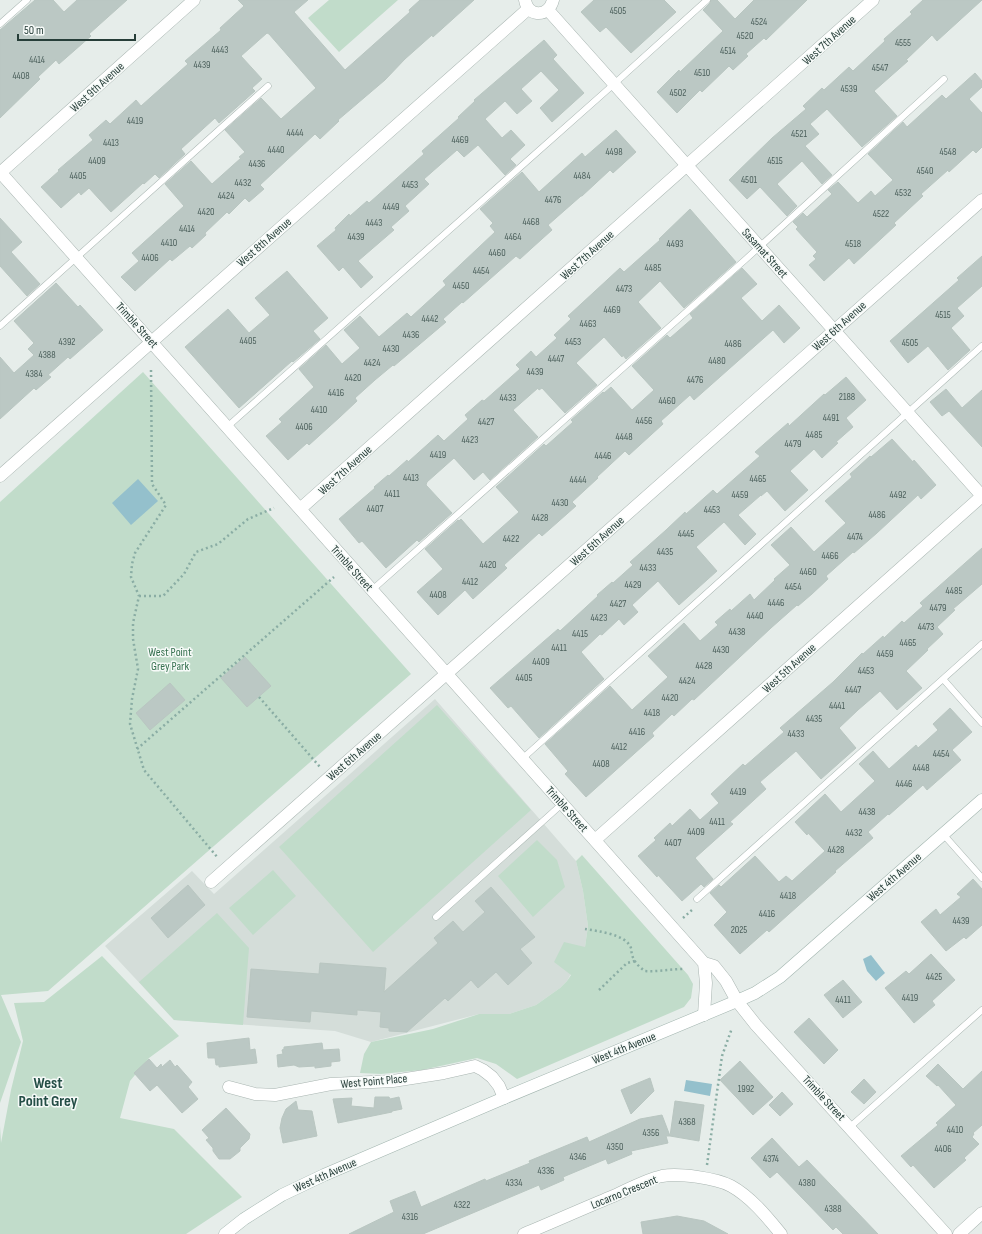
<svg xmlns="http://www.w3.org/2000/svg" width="982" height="1234" font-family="'Sofia Sans Condensed',sans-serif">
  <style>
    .built { fill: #d4ddd9 }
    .green { fill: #c1dcca }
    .water { fill: #94c0cc }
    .building { fill: #bbc8c4; stroke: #b9c6c1 }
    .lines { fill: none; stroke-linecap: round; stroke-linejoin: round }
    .service-casing { stroke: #a9b5b1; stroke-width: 7 }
    .minor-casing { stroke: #a9b5b1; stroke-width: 13 }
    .secondary-casing { stroke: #a2b5af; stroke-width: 13 }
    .path { stroke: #8aada4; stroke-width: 2.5; stroke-dasharray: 2 3; stroke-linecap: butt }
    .service { stroke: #fff; stroke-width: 6 }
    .minor { stroke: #fff; stroke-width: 12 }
    .secondary { stroke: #fff; stroke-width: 12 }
    .labels { text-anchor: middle; stroke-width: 3; stroke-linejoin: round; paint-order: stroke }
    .number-label { font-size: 10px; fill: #4c605c }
    .street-label { font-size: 12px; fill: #273e39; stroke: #f6faf8 }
    .park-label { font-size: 12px; fill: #35704f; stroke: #f6faf8 }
    .district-label { font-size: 16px; font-weight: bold; fill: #244e46; stroke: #f6faf8 }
  </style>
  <rect width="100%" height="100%" fill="#e6edea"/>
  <path class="built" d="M435,699L576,861L583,891L588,926L585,947L567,981L560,988L536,1005L509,1014H479L371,1042L335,1031L174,1020L105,946L192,871L214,894Z"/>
  <path class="green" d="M329,0H398L339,52L308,18Z
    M143,372L411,674L48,991L1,995L21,1042L0,1103V502Z
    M437,705L531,810L373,952L279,847Z
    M537,840L557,860L565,887L533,917L498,876Z
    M582,855L688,975L693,984L691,998L684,1007L517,1079L496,1064L477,1058L422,1070L381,1074L360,1073L364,1054L371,1042L433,1029L479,1014H509L536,1005L560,988L567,981L571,975L554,962L564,942L585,947L588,926L583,891L576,861Z
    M273,870L296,896L253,935L229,908Z
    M217,913L249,948L243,1025L174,1020L139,982Z
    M102,956L179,1036L149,1058L130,1081L120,1118L174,1129L242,1197L186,1234H0V1126L1,1143L11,1090L23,1041L14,1003L44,1002Z"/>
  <path class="water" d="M138,479L158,501L131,525L112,503Z
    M871,955L885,973L876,981L867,971L863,959Z
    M686,1080L712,1084L710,1096L684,1091Z"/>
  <path class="building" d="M35,0H53L64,12L77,0H127L89,34L91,36L59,64L56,60L38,77L40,79L0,118V30Z
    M238,0H308L294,12L345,70L410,12L409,10L420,0H474L433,37L432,35L405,59L385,80L338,120L339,121L320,139L315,134L260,185L264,189L249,202L245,198L229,214L227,212L205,233L206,235L192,248L190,246L172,261L170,259L135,291L121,277L139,261L132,253L184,206L165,184L191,161L212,184L241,158L239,157L245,152L225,130L261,98L281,119L316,88L269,34L267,33L241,56L262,79L252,88L255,91L219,123L215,118L181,149L185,154L159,178L155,174L144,184L143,183L111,212L89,188L81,195L79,192L61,208L41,187L59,171L58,170L93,140L89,135L106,120L110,124L136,100L141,106L188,64L185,61L221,30L220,28L244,6Z
    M594,0H664L676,12L631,53L606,27L600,32L581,12Z
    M711,0H717L735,19L754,0H807L766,40L764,38L746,54L748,56L733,70L729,66L702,92L700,90L677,113L657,92L679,70L680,72L723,31L703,10L710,3Z
    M923,0H982L937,41L932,35L906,60L908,61L874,91L897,116L862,147L827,109L810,124L819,134L805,146L832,175L822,184L802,161L777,184L797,206L787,216L760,187L747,199L729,180L772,138L806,109L803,106L822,88L824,90L849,67L853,71L885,41L884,39L912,14L910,12Z
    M544,40L557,55L553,59L584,93L552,122L540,108L559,90L541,71L521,89L532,101L517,114L505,101L485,119L502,138L511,130L525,145L510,159L516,165L505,175L478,145L464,157L457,150L424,179L429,184L405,206L409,211L391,227L394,230L358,261L373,277L361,288L343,267L339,271L317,246L336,230L335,228L349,214L350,216L367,201L369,203L424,154L422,151L459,118L458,117L475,101L474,100Z
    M975,73L982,81V87L969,99L982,113V147L976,153L973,150L949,172L948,170L921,194L923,196L894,223L896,225L854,264L849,258L824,281L809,265L816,259L813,256L817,252L796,229L798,227L793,222L803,213L807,217L832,194L828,190L838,182L858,203L871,191L875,196L893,180L868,154L903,122L907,127L942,95L946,99Z
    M616,130L636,152L613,173L610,170L582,196H581L548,225L552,230L532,248L520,259L516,256L463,303L462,302L443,319L446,322L394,366L393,365L375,380L355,398L357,401L340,417L309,445L307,443L288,460L266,436L282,422L279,419L314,387L299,369L326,345L342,364L360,348L344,330L360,316L379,337L407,313L411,317L446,285L443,281L495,232L490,226L493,223L480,209L522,172L539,192L582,153L585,157Z
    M690,209L736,262L684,308L660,281L638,302L661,328L626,359L623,355L622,357L604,337L576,363L597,385L565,413L542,388L539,390L538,388L513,410L538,437L490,480L483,472L474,480L454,458L427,482L426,485L452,513L419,542L417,540L386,568L362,541L359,543L339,519L375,488L374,487L388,475L389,476L407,460L408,462L438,435L444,441L468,419L465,415L482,400L484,401L520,369L516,365L531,351L536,357L557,338L554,335L571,319L568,316L620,268L624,272L660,240L659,239Z
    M0,218L22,242L11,252L40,284L27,296L0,266Z
    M982,256V286L957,308L964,316L951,328L970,350L948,370L928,346L908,363L890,341L959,280L957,278Z
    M742,268L757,284L741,298L762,321L779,305L800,328L784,343L773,330L694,400L690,395L661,421L663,424L629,455L625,451L597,477L598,478L572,502L576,506L542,536L539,533L504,565L507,568L473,599L465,590L438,615L417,592L443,569L425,549L458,520L459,521L461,519L483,544L519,512L496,487L544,444L546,446L573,422L571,420L603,392L604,393L611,387L632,410L654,390L632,366L667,335L670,338L693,318L690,314Z
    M287,271L328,318L313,331L320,339L293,362L292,361L239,408L185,347L228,309L249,333L270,315L255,298Z
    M56,283L78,307L80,305L103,330L70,359L68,357L48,375L51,377L36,390L34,388L0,419V357L14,373L34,355L28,349L34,343L14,321Z
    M846,377L866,400L846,418L853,427L836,442L838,443L822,458L814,449L790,471L808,490L785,511L767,491L761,496V495L738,515L756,534L745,545L724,522L696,547L717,571L679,605L658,581L632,605L638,612L624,625L619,619L602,635L600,634L581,652L604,679L539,738L511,706L508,708L490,688L558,629L560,631L598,596L597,595L612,582L613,583L633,565L630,562L666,530L685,512L686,514L713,490L717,494L760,456L755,452L788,423L789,426L824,394L825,395Z
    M946,389L962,408L982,390V447L949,411L942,416L930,402Z
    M892,439L913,462L914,460L936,485L921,499L918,495L877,533L854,553L853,552L826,576L828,579L812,594L798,606L797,605L771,628L694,700L692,699L674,716L672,714L652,733L654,736L586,797L565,774L568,771L545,744L610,686L632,710L668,677L648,656L671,635L684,623L700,641L718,625L715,622L730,609L731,611L750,594L754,600L775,580L774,579L790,565L771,545L791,527L814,552L846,523L825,501L852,477L850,474L858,467L870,456L871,457Z
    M982,548V584L953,609L955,610L937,627L943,634L927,649L928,650L906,671L922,688L897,710L880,691L858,710L839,728L856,748L821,779L796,751L760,782L766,789L730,822L733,824L695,858L713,879L704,887L701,884L682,901L658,875L657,877L638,856L656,840L654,838L670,823L672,826L690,809L700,820L719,803L711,794L743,764L745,766L784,732L780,728L833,682L862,653L863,654L883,636L884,638L902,621L904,623L923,606L920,603Z
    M245,657L271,686L247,707L221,678Z
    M170,683L185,700L150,730L136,713Z
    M950,708L972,732L952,750L961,760L927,790L923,785L889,815L888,814L868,832L873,838L835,871L836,872L789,914L769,932L767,930L740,954L714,925L727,912L710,893L719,885L721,887L755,856L779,882L786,876L792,881L825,851L808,833L807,835L795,822L825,794L841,812L875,781L859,764L873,751L889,769L916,745L918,748L938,730L933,724Z
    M973,879L982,889V925L966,939L964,937L946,951L921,922L936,909L940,915L961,897L957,894Z
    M188,885L205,905L168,938L151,918Z
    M491,887L535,937L520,949L532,963L508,985L496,972L478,988L471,980L448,1001L445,998L407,1032L389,1031V1028L380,1027L381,1012L357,1010V1015L311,1011L310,1022L247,1017L251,969L319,974L320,963L386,968L384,992L438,943L434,938L453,921L463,932L485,912L475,901Z
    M931,954L955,980L932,1001L935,1005L914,1023L885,988L906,971L909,974Z
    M843,980L862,1002L843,1018L824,995Z
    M809,1018L838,1050L824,1064L794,1032Z
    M249,1038L250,1050L255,1049L257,1063L219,1067V1065H216L215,1058H208L207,1043Z
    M322,1043L323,1050L339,1049L340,1061L331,1062V1066L315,1068V1066L299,1067L294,1065L278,1067L277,1055L283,1054L282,1050L284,1049V1047Z
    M149,1059L157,1068L161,1064L162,1067L170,1060L175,1067L177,1065L192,1082L188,1087L198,1099L182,1113L157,1085L150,1091L134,1073Z
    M740,1061L773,1097L753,1115L720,1080Z
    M938,1064L963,1089L982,1071V1125L973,1133L974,1134L972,1137L979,1144L964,1158L966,1160L934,1188L913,1165L911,1167L901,1156L938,1125L936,1123L956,1105L938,1085L937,1086L926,1076Z
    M650,1078L654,1091L631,1114L621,1090Z
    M864,1079L876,1092L864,1104L851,1092Z
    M782,1092L793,1104L780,1116L769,1105Z
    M375,1097H389L390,1099L399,1097L402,1109L392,1111V1112L338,1123L333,1099L352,1098L351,1106L374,1108Z
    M296,1101L298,1110L312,1111L317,1136L283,1143L280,1128L282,1118L286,1109Z
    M675,1101L704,1105L699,1141L670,1136Z
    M226,1108L250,1134L249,1139L240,1148V1151L230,1159H219L213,1151V1148L206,1140L209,1138L202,1130Z
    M662,1115L670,1136H666L668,1143L631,1151L632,1154L608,1164L606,1159L563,1177L564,1180L541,1190L539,1185L423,1234H349L394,1212L390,1201L415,1191L421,1207L485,1179L486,1181L530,1163L529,1161L587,1137L589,1142L640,1119Z
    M772,1138L799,1167L807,1160L878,1234H843L836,1227L833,1230L777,1172L770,1178L751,1158Z
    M677,1216L704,1221L728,1234H643L641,1222Z"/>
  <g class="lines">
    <defs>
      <path id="service" d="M0,24L27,0
        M0,326L268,86
        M227,427L614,84L707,0
        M372,590L746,259L944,79
        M943,679L982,723
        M522,759L982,346
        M943,834L982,878
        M697,899L982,644
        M436,917L562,804
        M850,1127L982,1010"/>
      <path id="minor" d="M525,0C528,18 549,17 553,0
        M548,10L982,496
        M0,172L704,963L714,966L726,981L737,1001L756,1025L946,1234
        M0,173L194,0
        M0,476L528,9
        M300,509L873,0
        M595,840L982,496
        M211,882L982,200
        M704,1015L706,983L704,963
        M229,1087L255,1094L275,1095L331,1084L393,1081L444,1073L475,1066L483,1070L492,1077L499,1086L504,1098
        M524,1234C553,1222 582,1209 611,1197C627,1190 645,1180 662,1176C679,1173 716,1178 731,1186C751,1197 767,1217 781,1234
        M959,1234L982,1213"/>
      <path id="secondary" d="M225,1234L244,1219L282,1195L324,1175L504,1098L737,1001L755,993L780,977L982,800"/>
    </defs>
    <use href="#service" class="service-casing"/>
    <use href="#minor" class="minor-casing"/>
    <use href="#secondary" class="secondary-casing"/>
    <path class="path" d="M151,370L152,484L166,505L135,553L132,564L131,577L139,596L133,623V639L138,669L132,699L130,724L144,770L218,858
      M139,596H163L184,574L196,552L218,544L248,519L274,508
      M259,697L320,767
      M137,749L334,577
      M683,918L693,909
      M585,929C597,931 626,934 631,948C632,950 631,952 632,954C633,961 639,967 645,971C658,972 670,969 683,969
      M599,990L627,963L635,961
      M707,1165L722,1056L732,1028"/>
    <use href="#service" class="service"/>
    <use href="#minor" class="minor"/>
    <use href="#secondary" class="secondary"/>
  </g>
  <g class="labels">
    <g class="number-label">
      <text x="618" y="14">4505</text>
      <text x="759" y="25">4524</text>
      <text x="745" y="39">4520</text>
      <text x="903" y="46">4555</text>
      <text x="220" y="53">4443</text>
      <text x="728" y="54">4514</text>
      <text x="37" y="63">4414</text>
      <text x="202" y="68">4439</text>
      <text x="880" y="71">4547</text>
      <text x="702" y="76">4510</text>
      <text x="21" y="79">4408</text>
      <text x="849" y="92">4539</text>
      <text x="678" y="96">4502</text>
      <text x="135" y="124">4419</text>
      <text x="295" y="136">4444</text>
      <text x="799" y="137">4521</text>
      <text x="460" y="143">4469</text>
      <text x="111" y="146">4413</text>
      <text x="276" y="153">4440</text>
      <text x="614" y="155">4498</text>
      <text x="948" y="155">4548</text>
      <text x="97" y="164">4409</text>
      <text x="775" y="164">4515</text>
      <text x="257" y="167">4436</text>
      <text x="925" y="174">4540</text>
      <text x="78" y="179">4405</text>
      <text x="582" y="179">4484</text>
      <text x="749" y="183">4501</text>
      <text x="243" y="186">4432</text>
      <text x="410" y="188">4453</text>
      <text x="903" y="196">4532</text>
      <text x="226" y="199">4424</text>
      <text x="553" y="203">4476</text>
      <text x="391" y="210">4449</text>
      <text x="206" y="215">4420</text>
      <text x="881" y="217">4522</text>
      <text x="531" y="225">4468</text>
      <text x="374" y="226">4443</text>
      <text x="187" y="232">4414</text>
      <text x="356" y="240">4439</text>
      <text x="513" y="240">4464</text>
      <text x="169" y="246">4410</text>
      <text x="675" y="247">4493</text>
      <text x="853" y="247">4518</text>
      <text x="497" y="256">4460</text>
      <text x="150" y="261">4406</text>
      <text x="653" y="271">4485</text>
      <text x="481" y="274">4454</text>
      <text x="461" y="289">4450</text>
      <text x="624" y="292">4473</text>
      <text x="612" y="313">4469</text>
      <text x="943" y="318">4515</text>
      <text x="430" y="322">4442</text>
      <text x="588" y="327">4463</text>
      <text x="411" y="338">4436</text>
      <text x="248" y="344">4405</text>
      <text x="67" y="345">4392</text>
      <text x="573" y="345">4453</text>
      <text x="910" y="346">4505</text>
      <text x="733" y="347">4486</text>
      <text x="391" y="352">4430</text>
      <text x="47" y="358">4388</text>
      <text x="556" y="362">4447</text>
      <text x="717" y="364">4480</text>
      <text x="372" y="366">4424</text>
      <text x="535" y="375">4439</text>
      <text x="34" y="377">4384</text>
      <text x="353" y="381">4420</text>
      <text x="695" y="383">4476</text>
      <text x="336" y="396">4416</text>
      <text x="847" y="400">2188</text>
      <text x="508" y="401">4433</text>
      <text x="667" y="404">4460</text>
      <text x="319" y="413">4410</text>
      <text x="831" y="421">4491</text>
      <text x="644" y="424">4456</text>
      <text x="486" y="425">4427</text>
      <text x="304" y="430">4406</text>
      <text x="814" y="438">4485</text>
      <text x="624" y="440">4448</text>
      <text x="470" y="443">4423</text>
      <text x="793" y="447">4479</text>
      <text x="438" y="458">4419</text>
      <text x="603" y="459">4446</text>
      <text x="411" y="481">4413</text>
      <text x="758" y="482">4465</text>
      <text x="578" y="483">4444</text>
      <text x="392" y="497">4411</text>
      <text x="740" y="498">4459</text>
      <text x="898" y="498">4492</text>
      <text x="560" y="506">4430</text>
      <text x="375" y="512">4407</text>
      <text x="712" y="513">4453</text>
      <text x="877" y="518">4486</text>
      <text x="540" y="521">4428</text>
      <text x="686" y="537">4445</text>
      <text x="855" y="540">4474</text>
      <text x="511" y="542">4422</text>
      <text x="665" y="555">4435</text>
      <text x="830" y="559">4466</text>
      <text x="488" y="568">4420</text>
      <text x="648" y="571">4433</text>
      <text x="808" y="575">4460</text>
      <text x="470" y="585">4412</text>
      <text x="633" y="588">4429</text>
      <text x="793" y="590">4454</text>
      <text x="954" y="594">4485</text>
      <text x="438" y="598">4408</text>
      <text x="776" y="606">4446</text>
      <text x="618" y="607">4427</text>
      <text x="938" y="611">4479</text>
      <text x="755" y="619">4440</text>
      <text x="599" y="621">4423</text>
      <text x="926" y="630">4473</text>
      <text x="737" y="635">4438</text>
      <text x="580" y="637">4415</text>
      <text x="908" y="646">4465</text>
      <text x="559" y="651">4411</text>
      <text x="721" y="653">4430</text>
      <text x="885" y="657">4459</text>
      <text x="541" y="665">4409</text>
      <text x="704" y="669">4428</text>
      <text x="866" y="674">4453</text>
      <text x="524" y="681">4405</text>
      <text x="687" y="684">4424</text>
      <text x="853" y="693">4447</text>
      <text x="670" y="701">4420</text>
      <text x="837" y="709">4441</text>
      <text x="652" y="716">4418</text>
      <text x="814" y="722">4435</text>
      <text x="637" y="735">4416</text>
      <text x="796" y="737">4433</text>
      <text x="619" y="750">4412</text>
      <text x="941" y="757">4454</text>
      <text x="601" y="767">4408</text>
      <text x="921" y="771">4448</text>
      <text x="904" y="787">4446</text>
      <text x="738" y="795">4419</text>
      <text x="867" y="815">4438</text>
      <text x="717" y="825">4411</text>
      <text x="696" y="835">4409</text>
      <text x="854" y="836">4432</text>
      <text x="673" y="846">4407</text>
      <text x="836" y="853">4428</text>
      <text x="788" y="899">4418</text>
      <text x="767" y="917">4416</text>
      <text x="961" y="924">4439</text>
      <text x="739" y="933">2025</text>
      <text x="934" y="980">4425</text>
      <text x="910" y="1001">4419</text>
      <text x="843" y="1003">4411</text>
      <text x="746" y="1092">1992</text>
      <text x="687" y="1125">4368</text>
      <text x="955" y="1133">4410</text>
      <text x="651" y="1136">4356</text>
      <text x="615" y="1150">4350</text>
      <text x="943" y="1152">4406</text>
      <text x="578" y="1160">4346</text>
      <text x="771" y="1162">4374</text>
      <text x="546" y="1174">4336</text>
      <text x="514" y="1186">4334</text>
      <text x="807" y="1186">4380</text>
      <text x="462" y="1208">4322</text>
      <text x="833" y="1212">4388</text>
      <text x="410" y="1220">4316</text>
    </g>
    <g class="street-label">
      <text transform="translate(829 40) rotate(-42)" y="4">West 7th Avenue</text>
      <text transform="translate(97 87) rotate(-42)" y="4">West 9th Avenue</text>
      <text transform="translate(264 242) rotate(-41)" y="4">West 8th Avenue</text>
      <text transform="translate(765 253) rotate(48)" y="4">Sasamat Street</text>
      <text transform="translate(587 255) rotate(-42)" y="4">West 7th Avenue</text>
      <text transform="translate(137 325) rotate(48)" y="4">Trimble Street</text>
      <text transform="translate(839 326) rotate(-42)" y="4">West 6th Avenue</text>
      <text transform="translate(345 470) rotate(-42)" y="4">West 7th Avenue</text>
      <text transform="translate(597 541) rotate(-42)" y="4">West 6th Avenue</text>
      <text transform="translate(352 568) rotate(48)" y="4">Trimble Street</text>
      <text transform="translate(789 668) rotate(-42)" y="4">West 5th Avenue</text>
      <text transform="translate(354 756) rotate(-41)" y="4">West 6th Avenue</text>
      <text transform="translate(567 809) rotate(48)" y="4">Trimble Street</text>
      <text transform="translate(894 877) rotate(-41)" y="4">West 4th Avenue</text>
      <text transform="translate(624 1048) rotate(-22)" y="4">West 4th Avenue</text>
      <text transform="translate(374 1081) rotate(-5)" y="4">West Point Place</text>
      <text transform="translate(824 1098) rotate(47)" y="4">Trimble Street</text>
      <text transform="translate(325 1175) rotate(-24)" y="4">West 4th Avenue</text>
      <text transform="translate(624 1192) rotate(-22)" y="4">Locarno Crescent</text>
    </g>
    <g class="park-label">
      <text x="170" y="656">West Point<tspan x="170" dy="14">Grey Park</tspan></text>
    </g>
    <g class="district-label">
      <text x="48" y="1088">West<tspan x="48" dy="18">Point Grey</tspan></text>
    </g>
  </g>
  <path d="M18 34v6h117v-6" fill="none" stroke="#273e39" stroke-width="2"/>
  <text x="24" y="34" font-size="12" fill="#273e39" stroke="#f6faf8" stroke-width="3" paint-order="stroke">50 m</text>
</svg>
